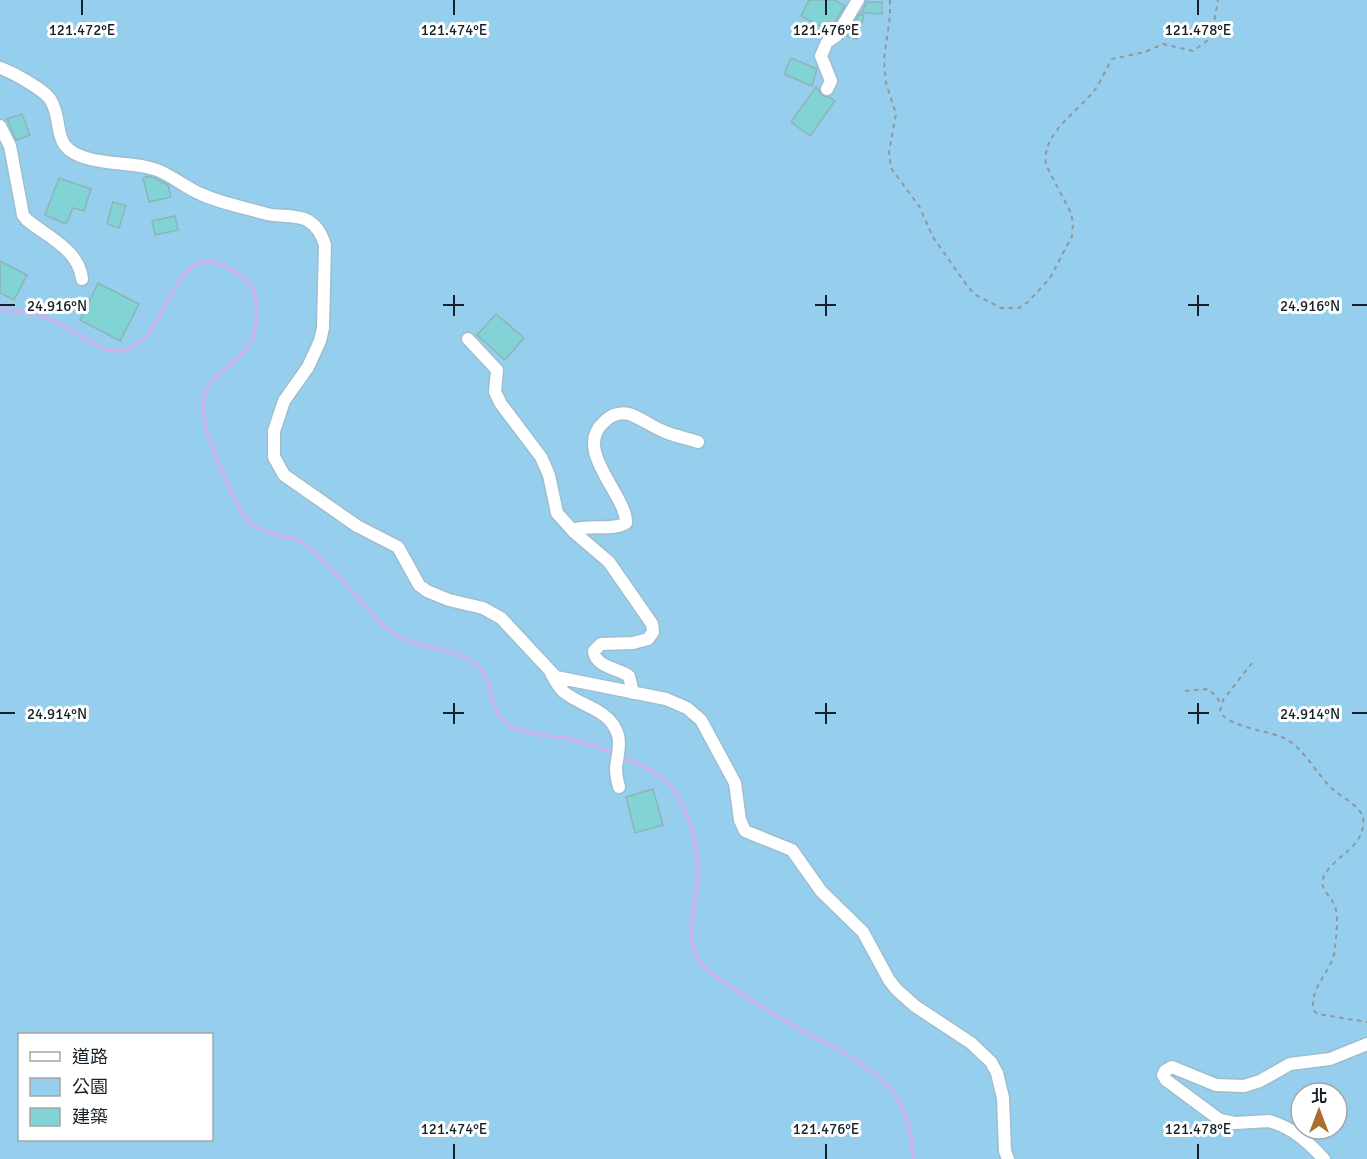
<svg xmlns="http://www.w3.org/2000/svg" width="1367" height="1159" font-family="Signika,'Noto Sans TC',sans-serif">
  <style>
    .green { fill: #95cfed; fill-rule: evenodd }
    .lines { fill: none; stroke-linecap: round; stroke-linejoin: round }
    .stream { stroke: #c5b5ed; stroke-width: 4 }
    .building { fill: #81d3d6; stroke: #8eb4b6; stroke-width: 1.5 }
    .minor-casing { stroke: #9ebdce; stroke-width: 15 }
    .path { stroke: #8f989d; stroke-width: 2; stroke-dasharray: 4.5 4.5; stroke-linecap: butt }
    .minor { stroke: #fff; stroke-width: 12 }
    .ticks { fill: none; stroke: #152128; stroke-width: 2 }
    .ticks-label { font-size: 15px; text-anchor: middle; fill: #152128; stroke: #fff; stroke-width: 6; stroke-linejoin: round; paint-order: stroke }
  </style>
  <rect width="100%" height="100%" fill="#f2f8fc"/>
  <path class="green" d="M0,0H1367V1159H0ZM20,1034H212V1140H20ZM1301,1093H1337V1129H1301Z"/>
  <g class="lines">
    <path class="stream" d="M0,309C17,312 34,312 50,319C88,336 116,374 151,331C161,315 183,265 201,262C213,259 226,266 235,272C246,280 255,287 256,300C259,338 251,347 224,370C217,376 209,382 206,391C195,418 220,466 231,491C237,503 242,517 253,525C267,535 288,535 304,543C327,562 347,586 367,608C374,615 380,624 387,629C414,651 454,644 479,667C496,683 487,712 509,725C526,735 550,735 569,739C592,744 653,766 668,783C687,804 697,841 698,868C698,898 681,941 702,965C712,975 725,983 737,991C760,1006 783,1020 807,1033C835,1048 868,1064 890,1088C907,1109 912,1133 913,1159"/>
  </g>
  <path class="building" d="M809,0H834L845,6L829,31L801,16Z
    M866,2H882V14L862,13Z
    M859,14L864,16L857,39L846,36Z
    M791,58L817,69L812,86L784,74Z
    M816,87L823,96L829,97L835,101L810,136L791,122Z
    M22,114L30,135L16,140L7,119Z
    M150,176L168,185L171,197L149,202L143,178Z
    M59,178L91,189L84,211L73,208L66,224L45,215Z
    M113,202L126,206L119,228L107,224Z
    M175,216L178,230L155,235L152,221Z
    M0,261L27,275L14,300L0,293Z
    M98,283L139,304L120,341L80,320Z
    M496,314L524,338L505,360L477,335Z
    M653,789L663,825L635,833L626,797Z"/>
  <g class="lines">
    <defs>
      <path id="minor" d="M0,68C12,72 43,89 50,99C66,124 47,148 90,159C112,165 136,162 157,170C173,176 186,188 201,194C220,203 246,208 267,214C279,217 295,214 307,220C316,225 322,235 325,245L323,328L320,341L308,367L284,401L274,431V457L284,475L357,526L398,547L419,585L427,591L449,600L483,608L501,618L556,677L666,699L687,708L701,720L735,783L740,820L745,831L792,850L821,891L863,932L889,980L897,990L915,1006L971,1043L991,1062L997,1073L1003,1098L1005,1151L1008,1159
        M827,89L831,81L821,56L827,42L837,35L858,0
        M0,126L10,146L23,215L27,220C48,237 79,250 82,279
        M468,339L497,370L495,392L501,404L541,457L549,475L557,513L574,532L609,562L652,624L653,632L648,639L633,643L601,644L594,651C595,667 618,668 629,676L633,693
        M572,530C589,524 613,531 626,523C627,495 572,450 604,422C611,415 620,412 629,414C641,418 651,426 663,431C674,436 686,438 698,442
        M551,673C555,680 558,687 564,692C582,707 610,709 618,735C621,746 617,757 616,768C616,774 617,780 619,787
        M1324,1159C1307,1141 1293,1128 1269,1121L1235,1123L1220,1120L1166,1080L1163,1075L1165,1071L1172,1067L1216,1085L1244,1086L1260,1081L1290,1064L1330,1059L1367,1044"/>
    </defs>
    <use href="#minor" class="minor-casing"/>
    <path class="path" d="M890,0V16L884,59L886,83L896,114L889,152L891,168L919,206L933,237L968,287L976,295L1001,308H1019L1028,302L1050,278L1072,236L1073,223L1071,213L1046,165C1041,132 1079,112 1096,88C1102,79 1106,69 1112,59L1145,52L1163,44L1193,51L1211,38L1218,0
      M1252,663L1223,700L1220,711C1226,726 1267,731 1282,737C1306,748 1316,776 1336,792C1345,799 1359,806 1363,817C1367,846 1336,855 1325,874C1317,888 1330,894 1335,906C1339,919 1336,935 1335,948C1334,970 1307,989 1314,1011L1318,1014L1367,1022
      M1185,691L1208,689L1217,697L1221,705"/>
    <use href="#minor" class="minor"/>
  </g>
  <path class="ticks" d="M82,0V15M454,0V15M826,0V15M1198,0V15M454,295V316M826,295V316M1198,295V316M0,305H15M443,305H464M815,305H836M1188,305H1209M1352,305H1367M454,703V724M826,703V724M1198,703V724M0,713H15M443,713H464M815,713H836M1188,713H1209M1352,713H1367M454,1144V1159M826,1144V1159M1198,1144V1159"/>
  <g class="ticks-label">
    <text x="82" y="35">121.472°E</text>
    <text x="454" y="35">121.474°E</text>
    <text x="826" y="35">121.476°E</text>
    <text x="1198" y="35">121.478°E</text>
    <text x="57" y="311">24.916°N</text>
    <text x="1310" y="311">24.916°N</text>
    <text x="57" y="719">24.914°N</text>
    <text x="1310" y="719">24.914°N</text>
    <text x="454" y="1134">121.474°E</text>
    <text x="826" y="1134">121.476°E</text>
    <text x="1198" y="1134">121.478°E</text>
  </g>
  <rect x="18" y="1033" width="195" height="108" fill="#ffffff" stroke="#a1a6a9" stroke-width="1.5"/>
  <rect x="30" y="1052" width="30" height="9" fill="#ffffff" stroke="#a1a6a9" stroke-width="1.5"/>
  <text x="72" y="1063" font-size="18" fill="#152128">道路</text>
  <rect x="30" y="1078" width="30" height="18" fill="#95cfed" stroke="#a1a6a9" stroke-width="1.5"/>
  <text x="72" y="1093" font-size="18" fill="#152128">公園</text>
  <rect x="30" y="1108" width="30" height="18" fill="#81d3d6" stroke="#a1a6a9" stroke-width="1.5"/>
  <text x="72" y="1123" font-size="18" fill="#152128">建築</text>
  <g transform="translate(1319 1111)"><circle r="28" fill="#ffffff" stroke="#a1a6a9" stroke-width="1.5"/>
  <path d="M0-4.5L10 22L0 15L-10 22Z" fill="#a86f2d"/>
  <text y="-9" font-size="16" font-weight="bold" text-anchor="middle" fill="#152128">北</text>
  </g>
</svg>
